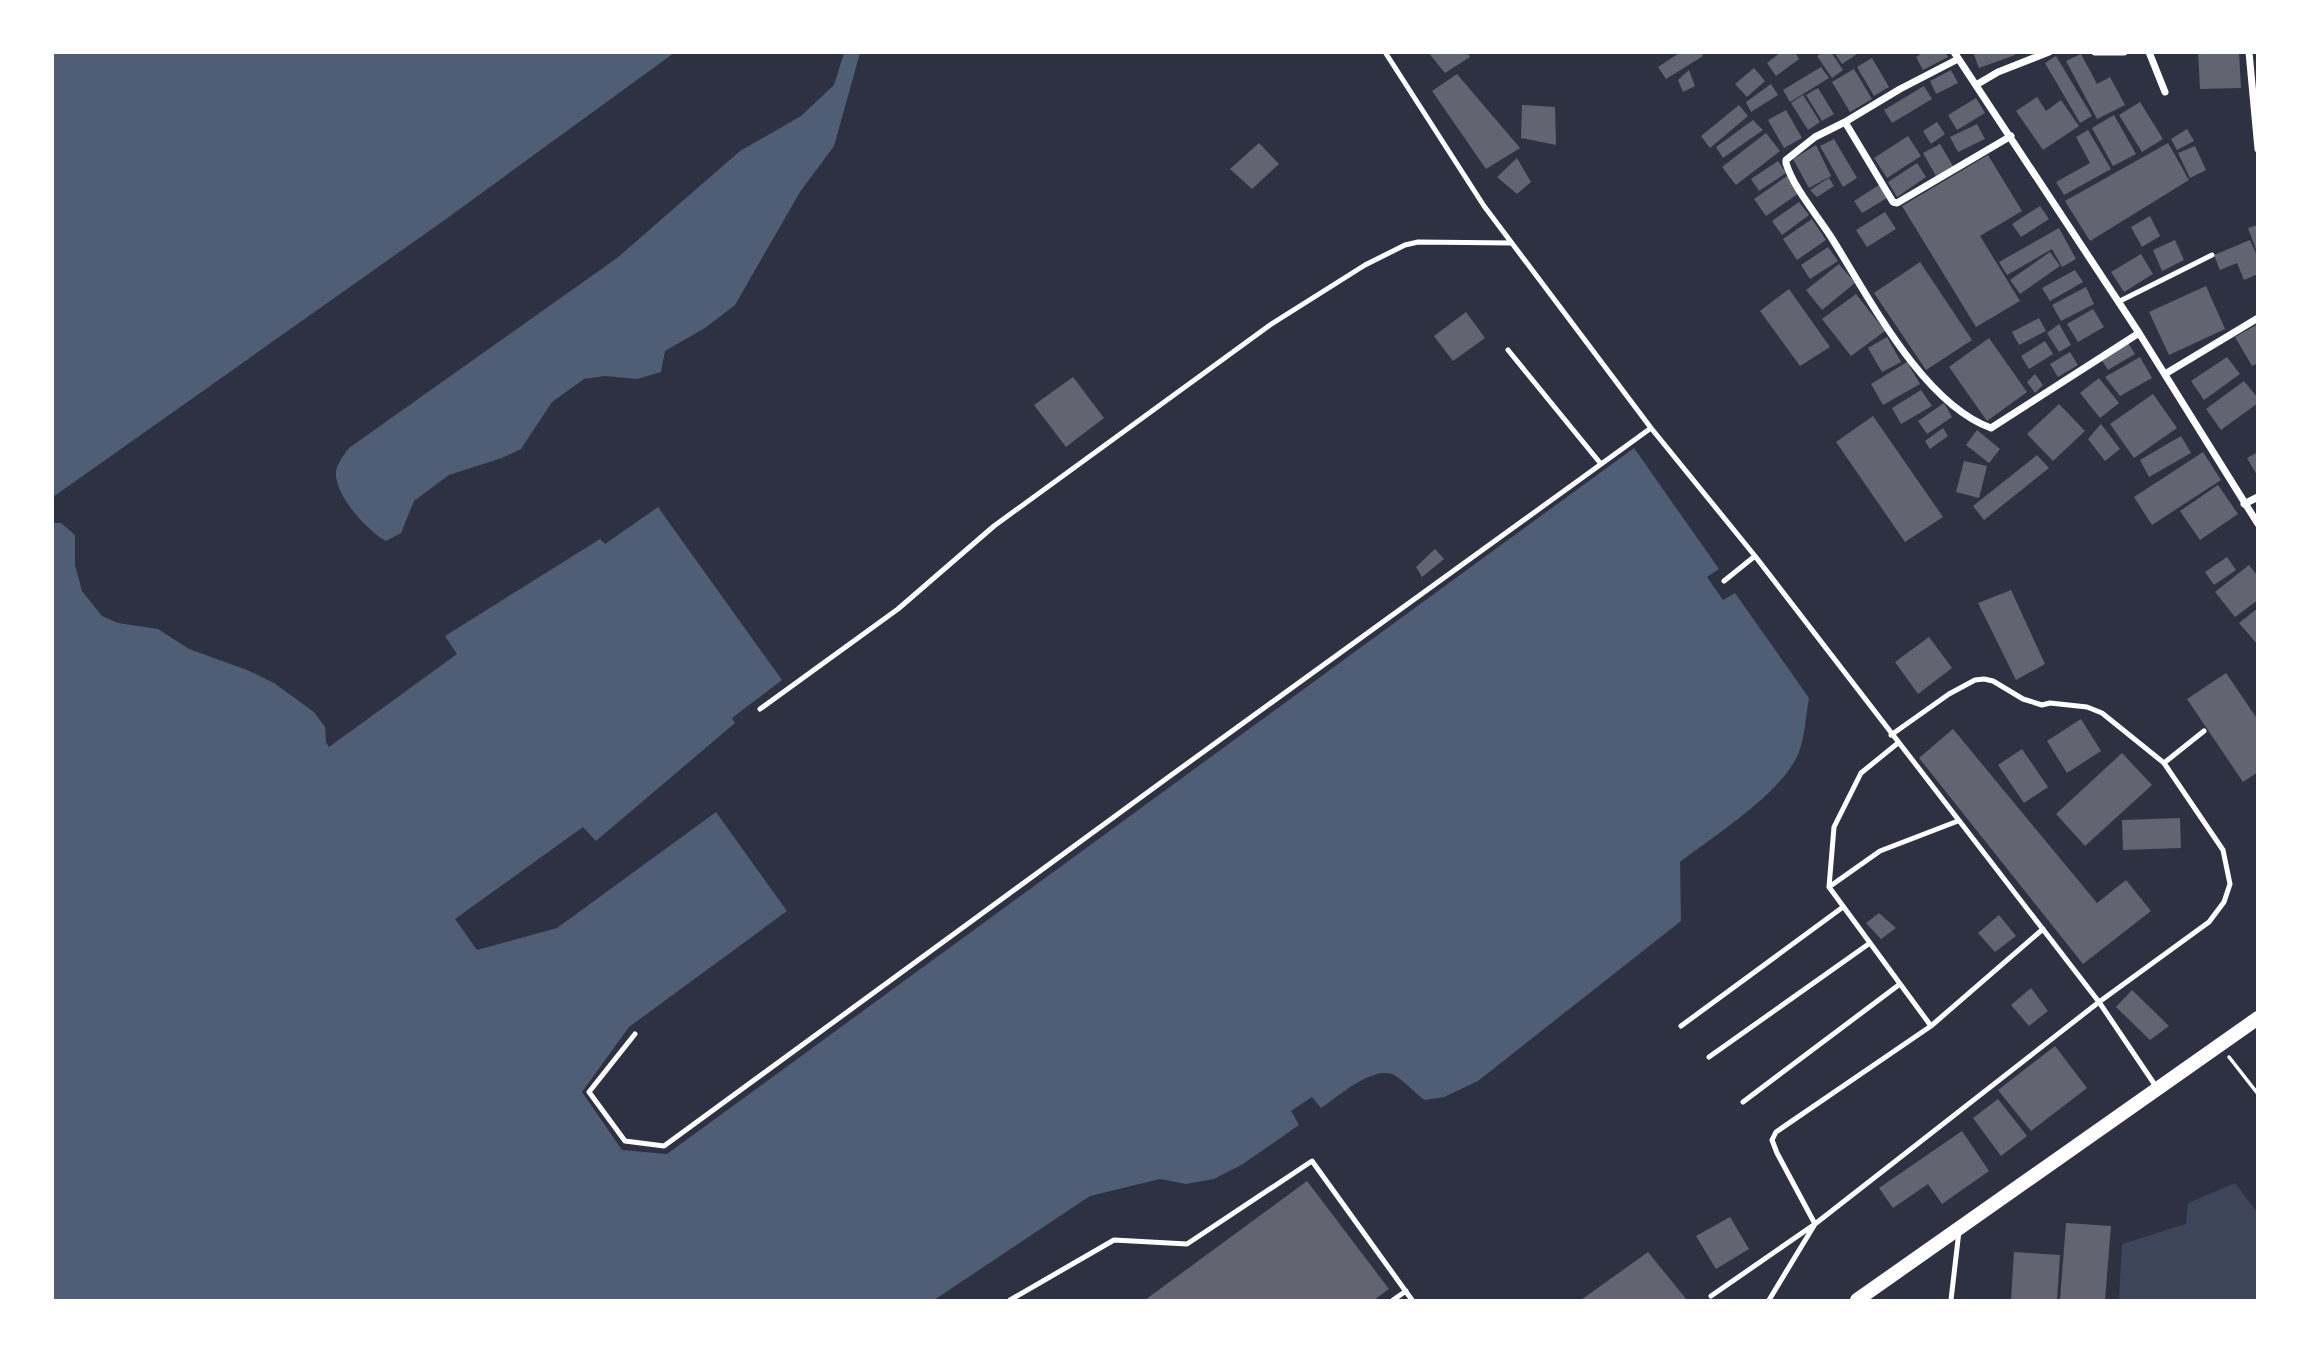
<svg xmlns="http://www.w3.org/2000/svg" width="2310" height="1353" font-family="'Playfair Display',serif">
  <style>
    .green { fill: #3c4559 }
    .water { fill: #4f5d75 }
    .building { fill: #626471 }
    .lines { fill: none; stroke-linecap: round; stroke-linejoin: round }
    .path { stroke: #fff; stroke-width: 3.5 }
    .service { stroke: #fff; stroke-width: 5 }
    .minor { stroke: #fff; stroke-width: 7 }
    .secondary { stroke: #fff; stroke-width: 14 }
  </style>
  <rect width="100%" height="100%" fill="#2d3142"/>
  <path class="green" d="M2235,1183L2257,1212V1300H2119L2122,1244L2186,1224L2188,1203Z"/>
  <path class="water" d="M53,52H674V53L446,219L53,497Z
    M844,53H860L834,146L800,192L735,305L705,328L665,351L661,372L637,379L605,376L584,379L552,402L521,449L502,458L449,475L414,501L401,533L386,541C367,531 329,490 337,467C340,460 345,453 349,448L617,258L740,151L801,116L834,85Z
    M1634,448L1719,569L1707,577L1723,600L1735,593L1809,698C1806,715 1805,736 1799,752C1783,793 1715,835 1680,862L1681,921L1478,1081L1444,1097L1425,1100C1414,1093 1405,1081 1394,1075C1373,1065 1338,1097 1321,1108L1312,1097L1291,1111L1299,1125L1243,1164L1214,1179L1186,1184L1160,1179L1090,1196L934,1300H53V523H61L75,535V565L82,591L102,616L118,623L158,629L189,649L247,670L274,683L314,712L325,727L326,742L329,747L457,654L445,636L600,539L605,544L658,507L782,680L732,718L735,723L596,841L583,827L455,919L477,950L557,928L716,812L787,911L629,1027L582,1092L622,1150L667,1154Z"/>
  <path class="building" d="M1428,52H1467L1470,57L1445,73Z
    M1681,52H1701L1703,56L1666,79L1658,67Z
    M1781,52H1795L1799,59L1776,76L1767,63Z
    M1822,52H1831L1843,70L1832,78L1817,56Z
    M1834,52H1860L1842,64Z
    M1924,52H1945L1948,57L1923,70L1916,57Z
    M1973,52H2014L2015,55L1979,68Z
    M2198,52H2239L2241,88L2200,89Z
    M2081,54L2097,84L2110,77L2125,105L2097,119L2066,61Z
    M2056,56L2092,116L2080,123L2045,63Z
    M1872,58L1889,87L1874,96L1857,67Z
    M1821,67L1829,78L1790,102L1783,90Z
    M1754,68L1765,81L1747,97L1735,84Z
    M1854,69L1872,99L1850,112L1832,82Z
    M1689,70L1695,86L1683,92L1678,80Z
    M1951,70L1958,83L1936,94L1930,81Z
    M1457,74L1520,148L1486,169L1432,91Z
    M1771,84L1778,95L1751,112L1746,102Z
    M1924,86L1932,99L1892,123L1884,110Z
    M1818,88L1834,114L1822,121L1806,95Z
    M1803,95L1820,122L1808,130L1791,103Z
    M2037,97L2046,111L2061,100L2079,126L2043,150L2016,111Z
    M1976,98L1985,113L1957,130L1948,115Z
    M2140,102L2163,139L2142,152L2119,115Z
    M1522,105L1555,107L1556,145L1521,138Z
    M1739,105L1748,116L1710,148L1701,136Z
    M1786,110L1802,138L1784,148L1768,120Z
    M2114,115L2136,154L2113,166L2092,128Z
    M1753,120L1763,130L1723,158L1716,147Z
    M1937,122L1945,134L1931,144L1923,131Z
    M1977,124L1985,139L1958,152L1950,137Z
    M2187,129L2194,141L2177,150L2171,139Z
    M2088,130L2111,169L2064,195L2056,182L2090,163L2076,137Z
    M1766,133L1780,151L1736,185L1722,167Z
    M1908,136L1921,156L1887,178L1874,158Z
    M1834,139L1857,178L1843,187L1820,146Z
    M1259,143L1279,164L1252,189L1230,169Z
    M2168,143L2189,180L2090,241L2065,201Z
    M1940,144L1953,166L1936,176L1923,153Z
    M1816,145L1831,176L1809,188L1793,159Z
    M2195,146L2206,170L2190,178L2178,153Z
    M1988,155L2022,211L1980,236L2020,301L1976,327L1902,206Z
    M1517,158L1531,182L1517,194L1497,177Z
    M1778,161L1786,173L1759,191L1751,179Z
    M1917,163L1926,177L1897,197L1888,182Z
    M1787,176L1799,193L1766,216L1754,199Z
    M1829,178L1834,186L1817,197L1810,190Z
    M1879,185L1887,198L1862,213L1854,201Z
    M1799,202L1809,215L1782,235L1772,221Z
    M2040,206L2049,219L2021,237L2012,224Z
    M1885,212L1896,229L1867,247L1856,230Z
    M2150,216L2160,236L2142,247L2131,227Z
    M1812,219L1826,240L1797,260L1783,239Z
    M2258,225V252H2257L2248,228Z
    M2059,228L2076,259L2062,267L2052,249L2007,275L1999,262Z
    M2175,240L2184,260L2162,271L2153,250Z
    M2250,240L2258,258V274L2244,280L2237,263L2220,270L2214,255Z
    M1828,247L1838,261L1810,279L1801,265Z
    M2050,252L2060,266L2020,294L2010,280Z
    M2141,254L2153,274L2124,292L2111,272Z
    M1920,262L1972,340L1926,370L1874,293Z
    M1839,264L1855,283L1822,310L1806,290Z
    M2075,270L2083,282L2050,301L2042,288Z
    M2206,286L2225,329L2169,355L2149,312Z
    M2086,287L2094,304L2061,321L2052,305Z
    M1789,289L1830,347L1800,366L1760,311Z
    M1856,294L1885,331L1851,356L1822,319Z
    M2093,309L2104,327L2078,342L2067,324Z
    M1466,312L1485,338L1453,361L1434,336Z
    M2039,318L2046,331L2019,345L2012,332Z
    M2059,324L2071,345L2059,352L2047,333Z
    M2258,324V363L2252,366L2235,337Z
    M1887,337L1901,362L1882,372L1868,348Z
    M1989,338L2027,392L1987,421L1949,367Z
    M2045,341L2053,354L2029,369L2021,356Z
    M2128,343L2135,354L2108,370L2101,359Z
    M2070,352L2078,365L2058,377L2050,364Z
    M2140,357L2152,378L2120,396L2105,377Z
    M2227,357L2240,374L2204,400L2191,381Z
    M1907,362L1920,384L1883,405L1871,384Z
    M2035,374L2043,385L2035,393L2027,382Z
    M1073,377L1104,418L1066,447L1034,405Z
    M2099,378L2119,403L2100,418L2080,393Z
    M2244,381L2258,398V403L2221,430L2206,409Z
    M1921,390L1932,406L1901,424L1892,408Z
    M2153,394L2177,428L2134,458L2110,424Z
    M1944,403L1952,417L1927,434L1918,421Z
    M2059,404L2085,431L2053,461L2027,434Z
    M1873,416L1943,517L1905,542L1836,442Z
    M2101,424L2120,449L2105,461L2088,439Z
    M1943,428L1948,436L1930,449L1925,441Z
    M1977,430L2000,449L1989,463L1966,445Z
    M2181,436L2191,453L2149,477L2140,460Z
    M2203,452L2221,480L2152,525L2134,497Z
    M2258,452V477L2247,458Z
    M2037,455L2049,468L1984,520L1973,506Z
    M1964,461L1987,466L1979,498L1956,492Z
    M2218,485L2238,514L2200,540L2180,511Z
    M1435,549L1444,559L1422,577L1416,567Z
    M2227,557L2236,570L2214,585L2205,572Z
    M2249,565L2258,576V600L2235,617L2215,592Z
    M2011,590L2045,664L2016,680L1978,603Z
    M2258,608V645L2239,623Z
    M1929,637L1952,668L1918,694L1895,662Z
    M2226,673L2258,720V772L2243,782L2187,699Z
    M2081,719L2101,751L2067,773L2047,741Z
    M1953,729L2097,903L2126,880L2151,911L2083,964L1919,758Z
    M2022,749L2048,787L2024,803L1998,765Z
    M2122,753L2152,785L2085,846L2056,814Z
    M2180,818L2181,848L2123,850L2122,820Z
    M1879,913L1896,928L1881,939L1866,923Z
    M1999,915L2016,936L1995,952L1978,933Z
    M2031,988L2048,1011L2029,1026L2011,1005Z
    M2132,990L2169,1026L2150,1040L2116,1007Z
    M2055,1046L2087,1088L2031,1131L1998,1090Z
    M1998,1099L2027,1136L2001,1156L1973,1118Z
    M1962,1131L1989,1171L1942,1204L1928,1184L1893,1208L1879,1188Z
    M1307,1181L1389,1289L1374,1300H1145Z
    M1730,1217L1749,1249L1716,1269L1696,1236Z
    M2066,1223L2111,1226L2105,1300H2060Z
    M1648,1252L1687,1300H1581Z
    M2014,1252L2060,1255L2057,1300H2011Z"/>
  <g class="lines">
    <path class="path" d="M2229,1057L2258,1094"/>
    <path class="service" d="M1385,52L1484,206L1651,428L1755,556L2099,1002L2157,1088
      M2118,302L2212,255
      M1508,350L1601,464
      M1724,581L1755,556
      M760,709L898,609L994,526L1270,325L1365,265L1405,245L1418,242L1512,243
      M1898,743L1861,773L1834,827L1829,887L1931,1026
      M2164,763L2204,731
      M1829,887L1880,851L1958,821
      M1681,1026L1843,907
      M635,1034L589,1092L625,1141L664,1146L1170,776L1651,428
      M1709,1057L1870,943
      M1743,1102L1900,984
      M1711,1296L1815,1224L1777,1153L1772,1140L1776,1132L1931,1026L2043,929
      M1010,1300L1114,1240L1187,1244L1312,1161L1412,1300
      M1393,1300L1406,1291
      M1769,1300L1815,1224L2099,1002L2209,922L2224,902L2230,884L2223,850L2164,763L2102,713L2087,707L2050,703L2042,705L2023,699L1993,681L1984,679L1975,680L1949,694L1891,735
      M1951,1300L1959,1231"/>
    <path class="minor" d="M1954,52L2139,333L2258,524
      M2095,52H2124
      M2149,52L2165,92
      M2249,52L2258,149
      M1976,85L1998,72L2049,52
      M1845,122L1900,89L1958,59
      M2011,136L1897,203L1893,202L1845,122L1815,137L1786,160V163C1793,187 1817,215 1831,237C1869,297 1922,403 1991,428L2139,333
      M2165,374L2258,318
      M2244,504L2258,497"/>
    <path class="secondary" d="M1857,1300L2258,1018"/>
  </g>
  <rect width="2310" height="1353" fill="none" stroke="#ffffff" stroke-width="108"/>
</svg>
